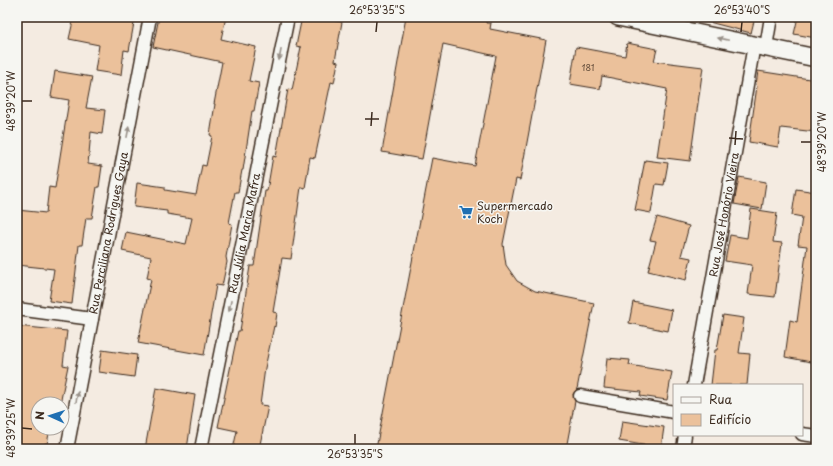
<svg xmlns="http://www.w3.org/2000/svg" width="833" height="466" font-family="'Playpen Sans',sans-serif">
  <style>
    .building { fill: #ebc19b; stroke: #3b2a1e }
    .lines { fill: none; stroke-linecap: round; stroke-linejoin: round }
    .street-casing { stroke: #3b2a1e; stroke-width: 15 }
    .secondary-casing { stroke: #3b2a1e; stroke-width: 20 }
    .street { stroke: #f6f6f2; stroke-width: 12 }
    .secondary { stroke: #f6f6f2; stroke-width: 17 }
    .oneway { fill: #989088 }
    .ticks { fill: none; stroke: #3b2a1e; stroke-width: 1.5 }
    .labels { text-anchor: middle; stroke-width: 3; stroke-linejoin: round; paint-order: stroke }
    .number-label { font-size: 9px; fill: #67503d }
    .poi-label { font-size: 11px; fill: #3b2a1e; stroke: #f6f6f2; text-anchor: start }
    .street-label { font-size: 11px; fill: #3b2a1e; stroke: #f6f6f2 }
    .neatline { fill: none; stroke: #3b2a1e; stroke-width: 1.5 }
    .ticks-label { font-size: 10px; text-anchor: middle; fill: #3b2a1e }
  </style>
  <rect width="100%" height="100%" fill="#f4ebe1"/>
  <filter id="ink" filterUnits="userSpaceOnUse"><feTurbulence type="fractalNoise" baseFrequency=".025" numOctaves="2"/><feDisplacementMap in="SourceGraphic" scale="8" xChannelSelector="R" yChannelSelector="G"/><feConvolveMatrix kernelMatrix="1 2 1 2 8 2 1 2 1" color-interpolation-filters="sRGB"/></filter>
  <g filter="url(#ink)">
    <path class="building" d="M74,17H135L129,51L124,50L121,75L95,71L99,45L69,39Z
      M159,17H226L221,39L256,47L249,81L259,83L254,111H252L243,170H242L238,192H235L229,223L232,224L226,257L227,262L222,286L216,285L204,355L138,343L151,279L147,278L151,257L122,251L126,232L186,244L192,218L167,214V211L134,207L137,183L165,187V190L196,195L202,165L206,166L212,136L210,135L215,104H214L222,62L153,47Z
      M302,17H314L342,22L335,61L338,62L334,83L331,82L315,158L310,157L305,188L301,187L291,259L282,258L273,312L277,313L275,327L274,326L265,368L260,405L268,406L259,449H233L237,431L218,427L238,331H240L250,266H254L265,191H267L273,156L276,157L288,89L292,90L301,47L296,46Z
      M406,17H444L461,20L462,17H487L486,23H491L490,29L546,40L520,180L516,179L503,244L506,265L517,281L535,291L594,303L577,389L573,394L575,401L566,449H376L432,158L475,166L496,56L443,44L422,159L382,152Z
      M706,17H755L751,33L705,21Z
      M798,17H816V38L794,34Z
      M627,43L657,49L654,61L703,67L690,161L657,157L667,89L602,76L600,89L570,84L576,47L625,56Z
      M55,71L92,77L86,108L105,110L102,134L91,132L88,164L102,166L99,187H97L92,218H86L82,245H79L72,304L49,301L54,269L17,265V210L46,213L49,187L55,188L69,100L51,97Z
      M758,71L816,80V132L781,128L778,147L749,142L757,86L756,85Z
      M645,160L668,163L664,185L656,184L651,213L635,210Z
      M739,177L766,182L762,209L734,204Z
      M796,189L816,192V363L785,357L790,320L797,322L807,246L798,245L802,217L792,215Z
      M751,209L777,213L773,242L782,243L775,297L748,294L752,265L725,261L730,235L747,238Z
      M657,217L689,226L681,256L691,258L686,280L648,271L656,241L650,240Z
      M633,302L672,310L668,331L629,323Z
      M723,315L744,318L739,353L750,354L747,385H711L715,350H717Z
      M17,326L67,331L63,365L68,366L60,404H38V428H50L47,444L45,443L44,449H17Z
      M102,350L137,355L134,377L99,372Z
      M607,358L630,360L629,365L672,372L667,400L640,396L641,392L604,388Z
      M156,388L195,395L187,449H145Z
      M622,421L664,427L661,448L619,441Z"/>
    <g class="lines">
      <defs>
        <g id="street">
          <path d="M766,47L771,17"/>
          <path d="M17,309L92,319"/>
          <path id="s1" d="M694,385L754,45"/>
          <path d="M580,396L674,412"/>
          <path d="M802,434L816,436"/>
          <path id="s2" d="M67,449L150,17"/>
          <path id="s3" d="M201,449L288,17"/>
          <path d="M683,449L685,435"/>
        </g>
        <path id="secondary" d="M618,17L816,58"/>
      </defs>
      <use href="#street" class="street-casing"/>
      <use href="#secondary" class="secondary-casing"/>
      <use href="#street" class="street"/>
      <use href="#secondary" class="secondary"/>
    </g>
    <defs><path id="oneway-solid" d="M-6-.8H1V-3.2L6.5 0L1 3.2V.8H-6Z"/></defs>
    <g class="oneway">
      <use href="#oneway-solid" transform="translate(723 39) rotate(-168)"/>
      <use href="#oneway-solid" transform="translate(280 55) rotate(101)"/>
      <use href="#oneway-solid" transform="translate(128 132) rotate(-79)"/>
      <use href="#oneway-solid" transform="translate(230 306) rotate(101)"/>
      <use href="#oneway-solid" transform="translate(77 397) rotate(-79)"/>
    </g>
  </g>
  <path class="ticks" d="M376,32L377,22M741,32L742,22M22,101H32M365,119H379M371,126L372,112M729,138L743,139M801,142H811M735,145L736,131M22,428L32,429M355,444V434"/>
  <defs>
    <symbol id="supermarket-bare" viewBox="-9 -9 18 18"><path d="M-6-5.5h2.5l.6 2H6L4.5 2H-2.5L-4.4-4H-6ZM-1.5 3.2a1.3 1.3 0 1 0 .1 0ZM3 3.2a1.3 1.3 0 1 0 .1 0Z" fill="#1f6fb2" stroke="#f6f6f2" stroke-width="2.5" paint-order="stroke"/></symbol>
  </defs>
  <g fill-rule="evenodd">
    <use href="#supermarket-bare" x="456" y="202" width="20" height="20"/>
  </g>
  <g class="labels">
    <g class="number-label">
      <text x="588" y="71">181</text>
    </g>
    <g class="poi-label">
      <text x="477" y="210">Supermercado<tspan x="477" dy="13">Koch</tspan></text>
    </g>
    <g class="street-label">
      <text dy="4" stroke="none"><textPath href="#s1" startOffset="173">Rua José Honório Vieira</textPath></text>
      <text dy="4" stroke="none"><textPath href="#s2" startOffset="220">Rua Perciliana Rodrigues Gaya</textPath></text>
      <text dy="4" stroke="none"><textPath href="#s3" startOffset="220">Rua Júlia Maria Mafra</textPath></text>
    </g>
  </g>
  <rect width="833" height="466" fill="none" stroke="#f6f6f2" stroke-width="44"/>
  <rect x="673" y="384" width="130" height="52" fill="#f6f6f2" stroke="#aba49d"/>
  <rect x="681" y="397" width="20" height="6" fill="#f6f6f2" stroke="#aba49d"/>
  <text x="709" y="404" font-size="12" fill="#3b2a1e">Rua</text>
  <rect x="681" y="414" width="20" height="12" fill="#ebc19b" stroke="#aba49d"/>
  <text x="709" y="424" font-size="12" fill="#3b2a1e">Edifício</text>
  <g transform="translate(50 416) rotate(273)"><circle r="19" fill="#f6f6f2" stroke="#aba49d"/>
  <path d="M0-3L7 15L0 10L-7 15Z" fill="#1f6fb2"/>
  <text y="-6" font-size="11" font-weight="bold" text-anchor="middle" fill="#3b2a1e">N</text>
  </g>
  <rect x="22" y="22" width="789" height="422" class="neatline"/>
  <g class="ticks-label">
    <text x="377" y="14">26°53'35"S</text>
    <text x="742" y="14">26°53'40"S</text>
    <text transform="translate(11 101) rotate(-90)" y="4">48°39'20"W</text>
    <text transform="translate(822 142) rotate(-90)" y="4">48°39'20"W</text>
    <text transform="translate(11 428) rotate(-90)" y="4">48°39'25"W</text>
    <text x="355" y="458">26°53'35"S</text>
  </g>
</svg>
